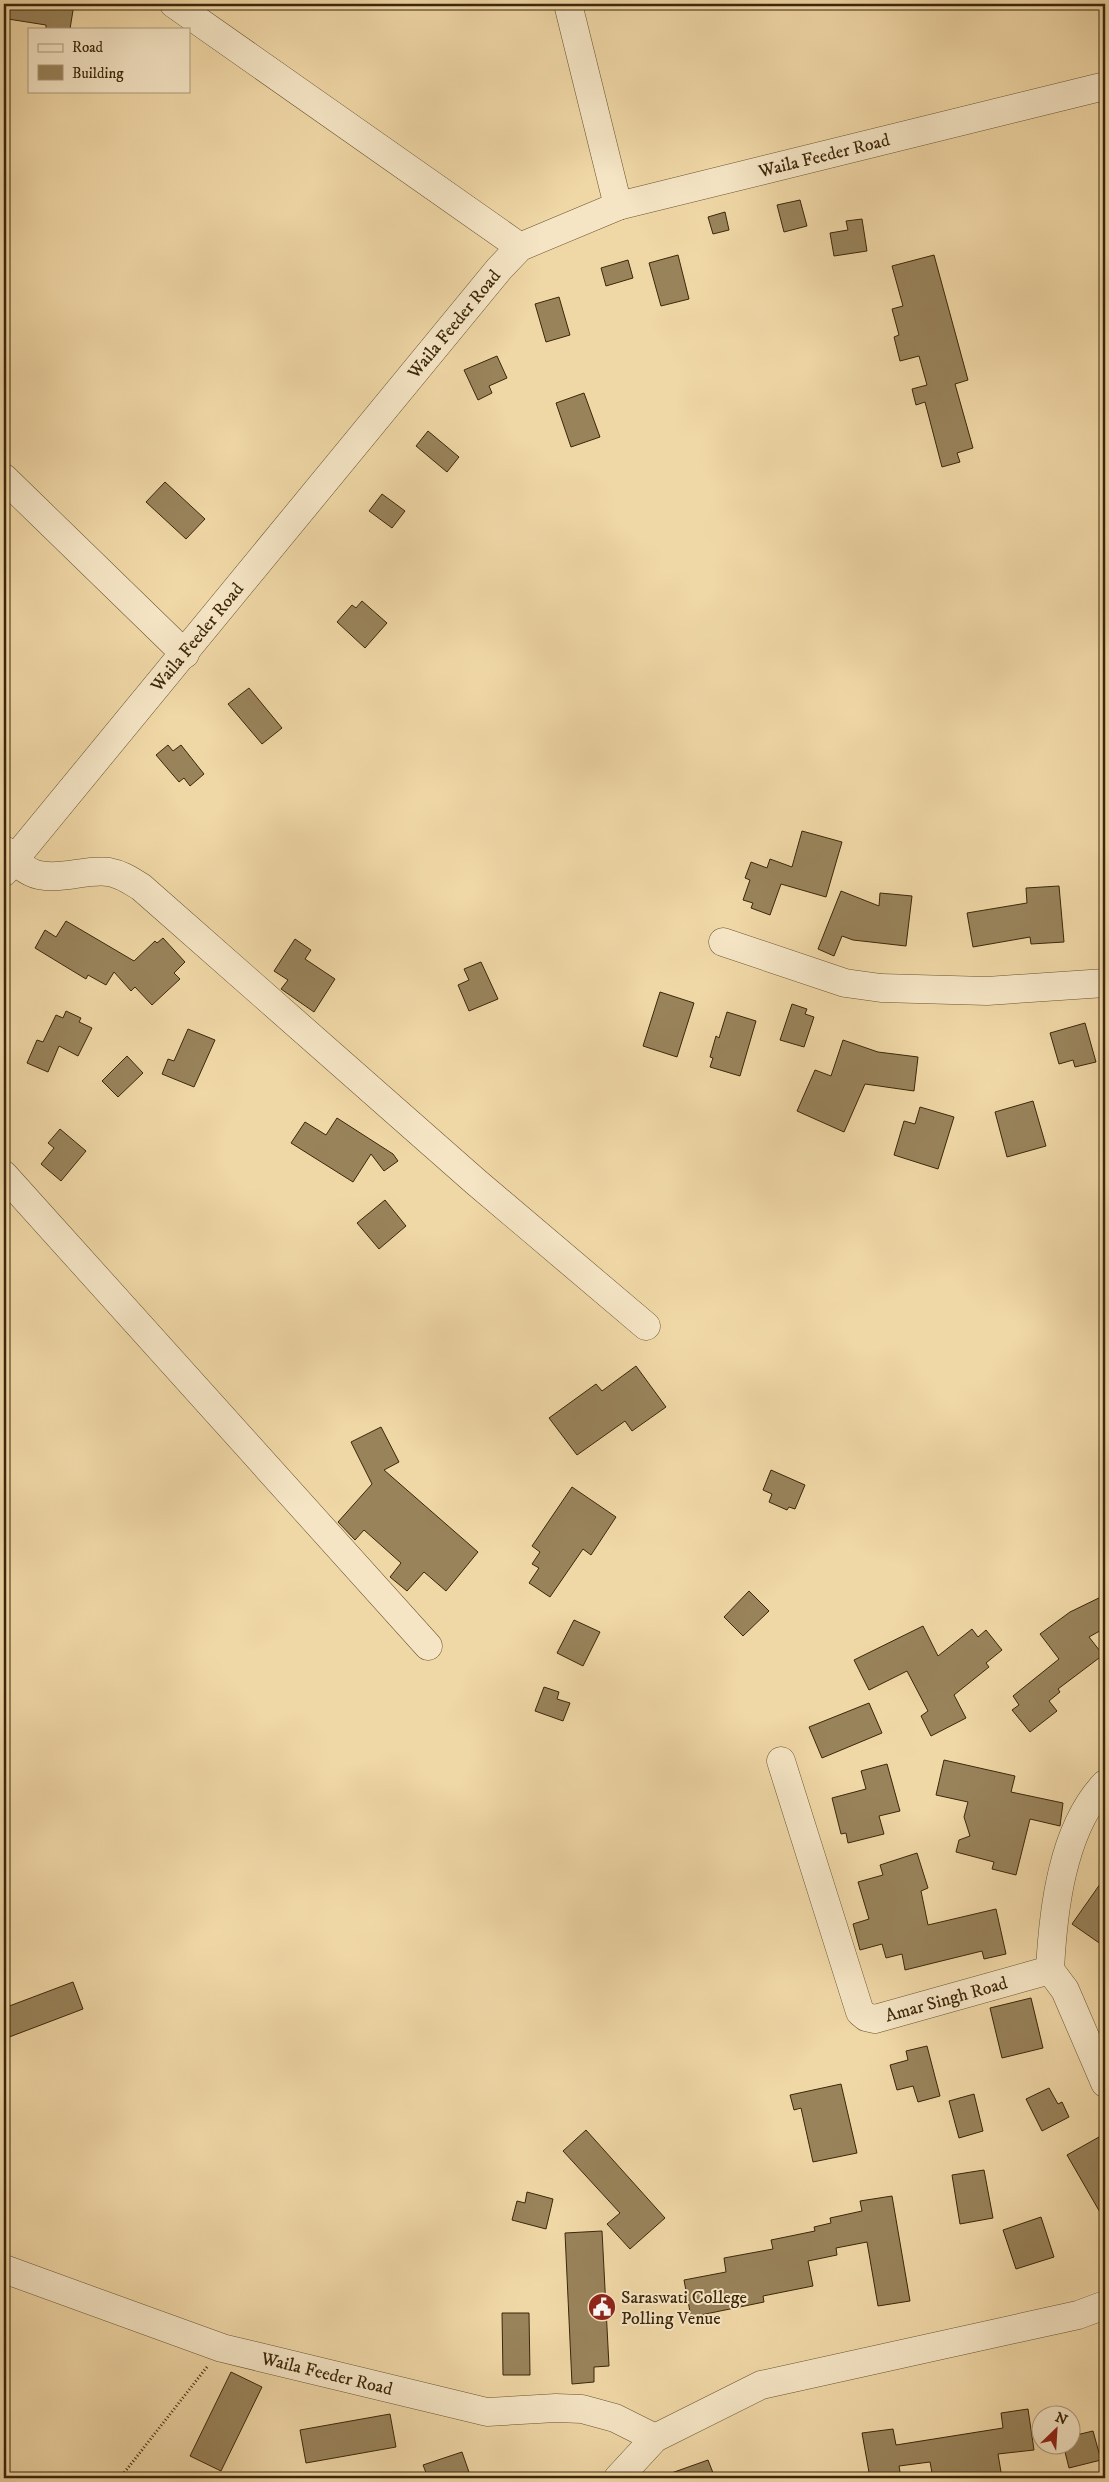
<svg xmlns="http://www.w3.org/2000/svg" width="1109" height="2482" font-family="'IM FELL DW Pica',serif">
  <style>
    .building { fill: #99835b; stroke: #3b2709 }
    .lines { fill: none; stroke-linecap: round; stroke-linejoin: round }
    .minor-casing { stroke: #685330; stroke-width: 29 }
    .path { stroke: #3b2709; stroke-width: 3; stroke-dasharray: 1 2.5; stroke-linecap: butt }
    .minor { stroke: #f5e5c5; stroke-width: 28 }
    .labels { text-anchor: middle; stroke-width: 4; stroke-linejoin: round; paint-order: stroke }
    .street-label { font-size: 18px; fill: #3b2709; stroke: #f5e5c5 }
    .poi-label { font-size: 18px; fill: #3b2709; stroke: #f5e5c5; text-anchor: start }
  </style>
  <rect width="100%" height="100%" fill="#f0d7a6"/>
  <filter id="stains"><feTurbulence type="fractalNoise" baseFrequency=".004" numOctaves="4"/><feColorMatrix values="0 0 0 0 .2 0 0 0 0 .09 0 0 0 0 .02 0 0 0 .5 -.17"/></filter>
  <radialGradient id="worn" r=".72"><stop offset=".6" stop-color="#630" stop-opacity="0"/><stop offset="1" stop-color="#630" stop-opacity=".3"/></radialGradient>
  <path class="building" d="M11,4H74L70,29H46V25L8,19Z
    M800,200L807,226L784,232L777,205Z
    M725,212L729,230L713,234L708,217Z
    M862,219L867,251L834,256L830,233L848,230L846,221Z
    M678,255L689,299L661,306L649,263Z
    M934,255L968,380L955,384L973,448L957,453L960,462L942,467L925,402L916,405L912,389L927,385L919,356L900,361L894,337L899,335L892,309L903,306L892,266Z
    M628,260L633,278L606,286L601,268Z
    M559,297L570,335L546,342L535,304Z
    M497,356L507,378L489,386L492,393L478,400L464,370Z
    M584,393L600,437L571,447L556,403Z
    M428,431L459,457L447,472L416,446Z
    M165,482L205,519L186,539L146,502Z
    M382,494L405,511L392,528L369,511Z
    M362,601L387,623L365,648L337,622L352,605L356,608Z
    M249,688L282,728L262,744L228,704Z
    M168,745L173,751L181,745L204,774L190,786L184,778L179,782L156,755Z
    M802,831L842,842L826,897L781,884L770,915L751,908L753,903L743,900L750,880L745,878L751,862L767,868L770,859L792,867Z
    M1059,886L1064,942L1031,944L1030,937L973,947L967,913L1027,903L1026,888Z
    M841,891L879,906L880,893L912,896L906,946L853,940L842,936L834,956L818,949Z
    M66,921L134,961L155,941L157,943L163,938L185,962L174,973L180,979L152,1005L135,987L131,991L114,972L106,985L88,975L86,979L35,948L45,930L56,937Z
    M295,939L311,950L305,959L335,979L314,1012L281,989L288,980L274,971Z
    M481,962L498,999L469,1011L458,985L469,980L464,969Z
    M660,992L694,1003L677,1057L643,1046Z
    M792,1004L807,1009L805,1014L814,1017L804,1047L780,1040Z
    M66,1011L81,1018L79,1022L92,1028L78,1056L59,1046L48,1072L27,1063L37,1040L43,1042L56,1015L63,1018Z
    M727,1012L756,1021L740,1076L710,1067L713,1058L710,1057L716,1036L719,1038Z
    M1085,1023L1096,1062L1075,1067L1073,1060L1059,1064L1050,1033Z
    M188,1029L215,1040L194,1087L162,1074L168,1059L174,1061Z
    M843,1040L878,1052L918,1057L914,1091L865,1084L844,1132L797,1111L815,1070L831,1076Z
    M127,1056L143,1073L118,1097L102,1081Z
    M1033,1101L1046,1146L1007,1157L995,1112Z
    M920,1107L954,1117L938,1169L894,1155L904,1121L915,1124Z
    M337,1118L393,1154L398,1161L384,1171L371,1154L353,1182L291,1143L305,1122L326,1135Z
    M60,1129L86,1151L61,1181L41,1164L54,1148L48,1143Z
    M385,1200L406,1226L379,1249L357,1223Z
    M636,1366L666,1407L632,1431L625,1421L577,1455L549,1418L596,1384L602,1391Z
    M381,1427L399,1462L384,1470L478,1552L446,1591L424,1572L407,1591L390,1577L401,1563L364,1530L355,1540L338,1522L372,1484L351,1442Z
    M771,1470L805,1485L795,1509L789,1507L787,1510L769,1502L772,1494L763,1490Z
    M572,1487L616,1517L591,1555L583,1549L550,1597L529,1583L539,1568L532,1564L540,1552L532,1546Z
    M749,1591L769,1611L743,1636L724,1617Z
    M1105,1595V1628L1089,1637L1103,1655L1058,1689L1060,1692L1049,1701L1057,1711L1030,1732L1012,1710L1019,1705L1013,1696L1059,1659L1040,1634L1070,1612Z
    M574,1620L600,1632L583,1666L557,1653Z
    M923,1626L938,1656L972,1629L978,1637L986,1630L1002,1650L986,1663L989,1667L954,1695L966,1718L931,1736L921,1716L928,1711L907,1671L869,1690L854,1660Z
    M544,1687L559,1692L557,1699L570,1703L563,1721L535,1711Z
    M869,1703L882,1733L822,1758L809,1727Z
    M944,1760L1015,1776L1011,1792L1063,1803L1060,1826L1030,1819L1016,1875L992,1869L994,1862L956,1852L959,1840L970,1836L964,1817L968,1802L936,1795Z
    M887,1764L900,1811L879,1816L884,1834L848,1843L846,1833L841,1834L832,1798L866,1789L861,1771Z
    M917,1853L928,1888L921,1891L928,1925L996,1909L1006,1954L984,1959L982,1951L905,1970L902,1954L886,1958L882,1944L860,1950L853,1924L869,1919L858,1882L883,1875L880,1865Z
    M1105,1877V1947L1072,1924Z
    M73,1982L83,2009L4,2039V2008Z
    M1031,1998L1043,2048L1002,2058L990,2008Z
    M927,2046L940,2096L918,2102L913,2086L897,2090L890,2065L908,2060L906,2051Z
    M841,2084L857,2153L813,2162L801,2108L794,2110L790,2095Z
    M1049,2088L1058,2104L1062,2102L1069,2117L1042,2131L1026,2099Z
    M974,2094L983,2131L959,2138L949,2101Z
    M586,2130L665,2218L630,2249L607,2224L620,2213L563,2151Z
    M1099,2137L1105,2148V2221L1067,2155Z
    M984,2170L993,2218L960,2224L952,2175Z
    M527,2192L553,2199L546,2229L512,2220L517,2201L525,2203Z
    M892,2196L910,2301L878,2306L867,2242L836,2248L837,2255L808,2261L813,2286L763,2296L764,2302L691,2317L684,2280L726,2272L724,2258L773,2249L771,2240L815,2231L814,2227L831,2223L830,2218L862,2211L860,2201Z
    M1041,2217L1054,2257L1016,2269L1003,2230Z
    M602,2231L609,2366L594,2367V2382L572,2384L565,2233Z
    M502,2313H529L530,2375H503Z
    M231,2372L262,2387L221,2471L190,2456Z
    M1028,2409L1034,2450L998,2454L1002,2478H933L930,2462L899,2466L901,2478H870L862,2433L893,2429L896,2445L1003,2428L1001,2413Z
    M390,2414L396,2447L306,2463L300,2430Z
    M1093,2431L1101,2460L1069,2468L1063,2444H1072V2436Z
    M462,2452L471,2478H428L423,2465Z
    M708,2460L715,2478H664L663,2476Z"/>
  <g class="lines">
    <defs>
      <g id="minor">
        <path d="M174,4L520,247"/>
        <path d="M568,4L618,206"/>
        <path d="M4,478L185,654"/>
        <path d="M4,850C14,860 25,872 39,875C62,880 86,869 109,872C121,874 131,881 141,887L476,1182L646,1326"/>
        <path id="s1" d="M4,872L499,269L520,247L618,206L1105,86"/>
        <path d="M723,942L845,983L881,988L987,991L1105,983"/>
        <path d="M4,1175L428,1646"/>
        <path id="s2" d="M781,1761L860,2012L866,2017L875,2019L1050,1970L1065,1990L1105,2083"/>
        <path d="M1050,1970C1053,1911 1062,1829 1105,1784"/>
        <path id="s3" d="M4,2269L222,2348L487,2412L556,2408L582,2409L615,2418L655,2438"/>
        <path d="M618,2478L655,2438L761,2385L1078,2315L1105,2305"/>
      </g>
    </defs>
    <use href="#minor" class="minor-casing"/>
    <path class="path" d="M120,2478L207,2367"/>
    <use href="#minor" class="minor"/>
  </g>
  <defs>
    <symbol id="civic-disc" viewBox="-11 -11 22 22"><circle r="9.5" fill="#8f2418" stroke="#f5e5c5"/><path d="M-.6-6.5H3V-4.5H.6V-3L4-1V1h2V6H-6V1h2V-1L-.6-3ZM-1.2 2.5V6h2.4V2.5Z" fill="#fff"/></symbol>
  </defs>
  <g fill-rule="evenodd">
    <use href="#civic-disc" x="586" y="2291" width="32" height="32"/>
  </g>
  <g class="labels">
    <g class="street-label">
      <text dy="6" stroke="none"><textPath href="#s1" startOffset="1129">Waila Feeder Road</textPath></text>
      <text dy="6" stroke="none"><textPath href="#s1" startOffset="709">Waila Feeder Road</textPath></text>
      <text dy="6" stroke="none"><textPath href="#s1" startOffset="304">Waila Feeder Road</textPath></text>
      <text dy="6" stroke="none"><textPath href="#s2" startOffset="354">Amar Singh Road</textPath></text>
      <text dy="6" stroke="none"><textPath href="#s3" startOffset="340">Waila Feeder Road</textPath></text>
    </g>
    <g class="poi-label">
      <text x="621" y="2303">Saraswati College<tspan x="621" dy="21">Polling Venue</tspan></text>
    </g>
  </g>
  <rect width="1109" height="2482" fill="none" stroke="#f0d7a6" stroke-width="20"/>
  <rect x="5" y="5" width="1099" height="2472" fill="none" stroke="#3b2709" stroke-width="2.5"/>
  <rect x="10" y="10" width="1089" height="2462" fill="none" stroke="#3b2709"/>
  <rect x="28" y="28" width="162" height="65" fill="#f5e5c5" stroke="#ab997a"/>
  <rect x="38" y="44" width="25" height="8" fill="#f5e5c5" stroke="#ab997a"/>
  <text x="72" y="52" font-size="15" fill="#3b2709">Road</text>
  <rect x="38" y="65" width="25" height="15" fill="#99835b" stroke="#ab997a"/>
  <text x="72" y="78" font-size="15" fill="#3b2709">Building</text>
  <g transform="translate(1056 2430) rotate(25)"><circle r="24" fill="#f5e5c5" stroke="#ab997a"/>
  <path d="M0-4L9 19L0 12L-9 19Z" fill="#8f2418"/>
  <text y="-8" font-size="14" font-weight="bold" text-anchor="middle" fill="#3b2709">N</text>
  </g>
  <rect width="100%" height="100%" filter="url(#stains)"/>
  <rect width="100%" height="100%" fill="url(#worn)"/>
</svg>
